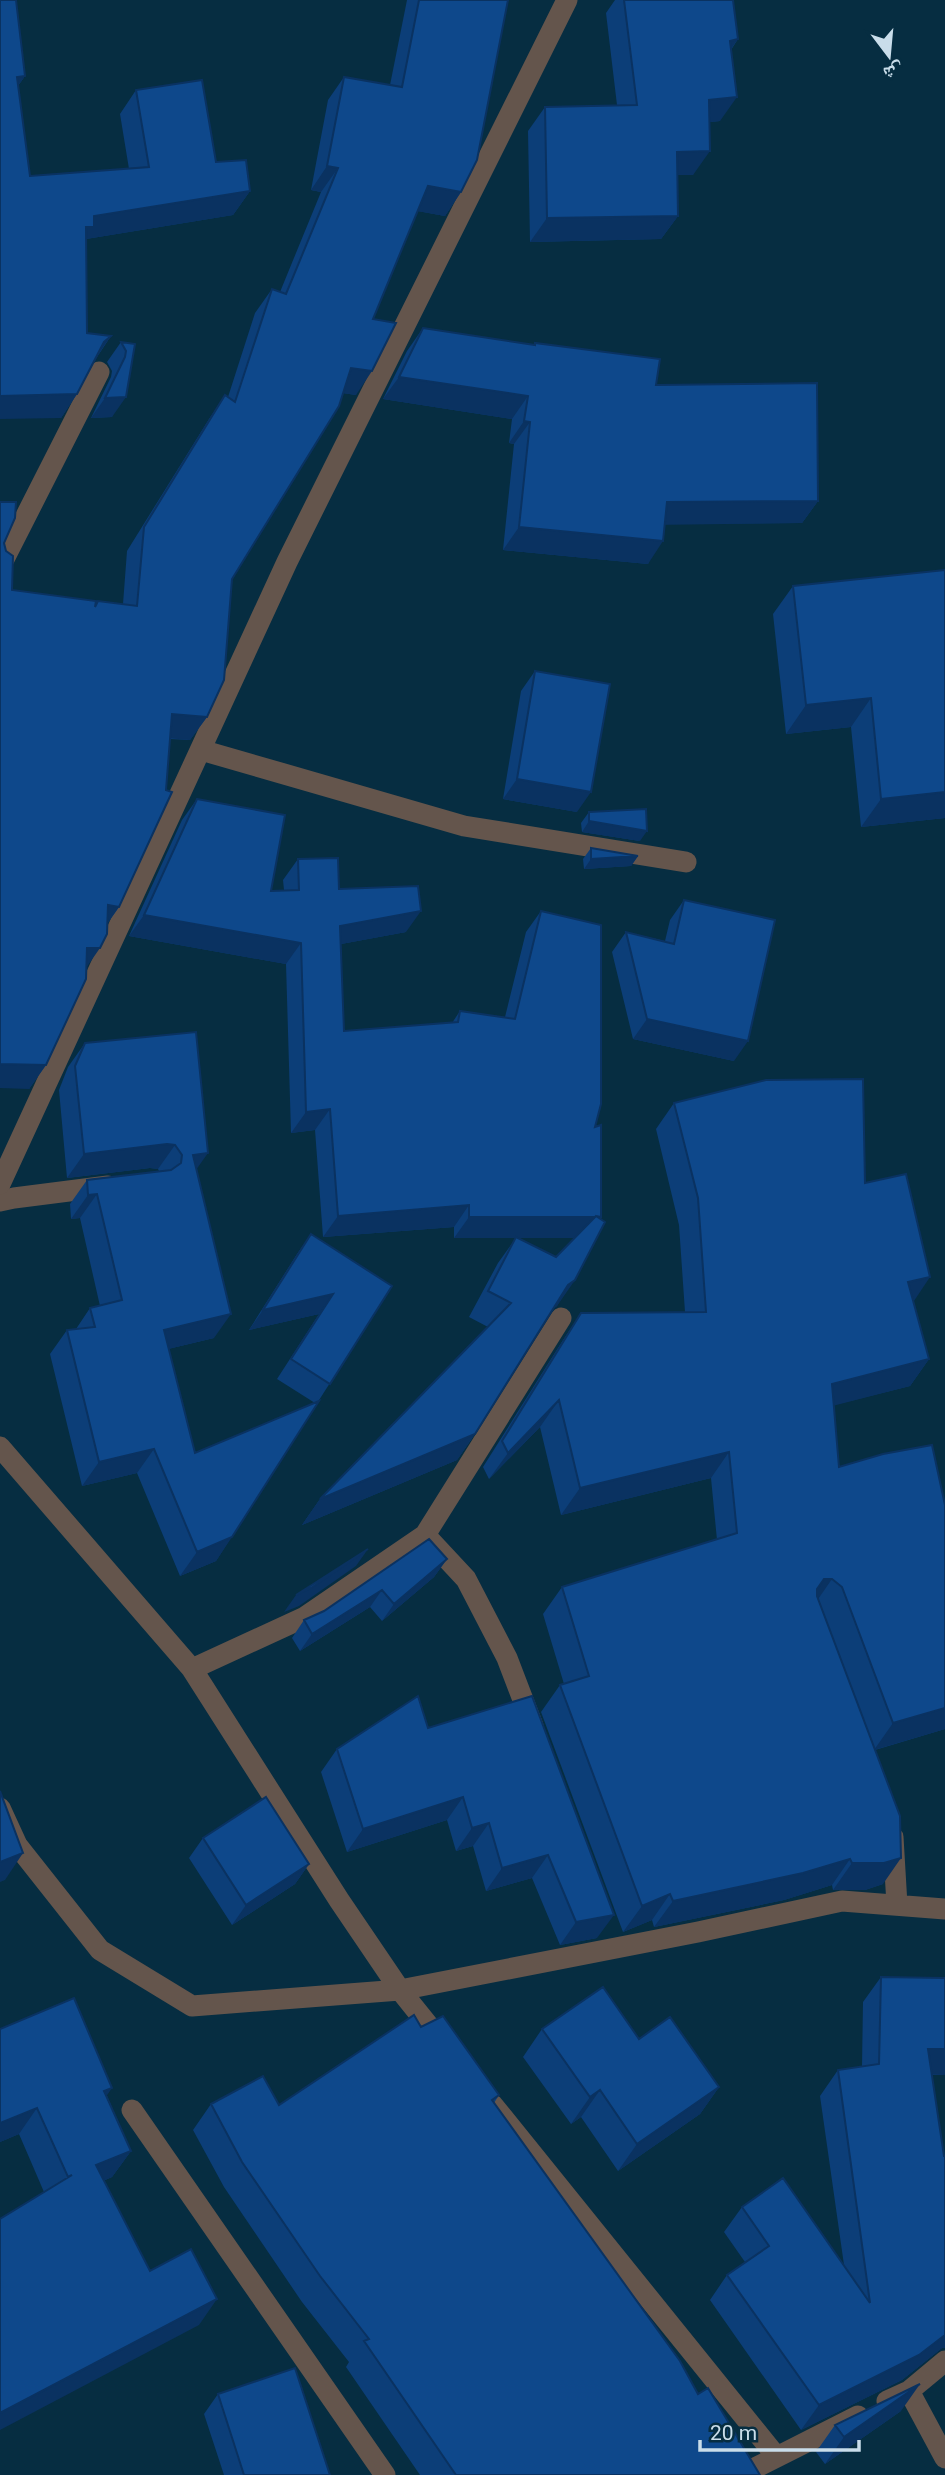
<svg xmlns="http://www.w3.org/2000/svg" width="945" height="2475" font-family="Roboto,'Noto Naskh Arabic',sans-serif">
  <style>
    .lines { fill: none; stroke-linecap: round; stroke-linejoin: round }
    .lane { stroke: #64554c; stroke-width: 21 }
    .street { stroke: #64554c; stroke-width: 21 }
    .wall { fill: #0c3e78; fill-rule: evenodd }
    .shaded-wall { fill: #0a3261 }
    .building { fill: #0e488b; stroke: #0a3261; stroke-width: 2 }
  </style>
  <rect width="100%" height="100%" fill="#062d41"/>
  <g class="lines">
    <path class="lane" d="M0,1201L14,1198L108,1186"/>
    <path class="street" d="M0,567L99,372
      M201,750L464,826L686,862
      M0,1184L287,562L567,0
      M0,1447L192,1669L339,1900L400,1990L445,2046
      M425,1535L466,1579L507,1658L533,1726
      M192,1669L305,1617L425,1535L561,1318
      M0,1808L17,1845L100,1950L192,2006L400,1990L698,1932L842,1901L945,1909
      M893,1837L897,1905
      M492,2104L776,2456
      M132,2110L385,2475
      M909,2391L945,2458
      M887,2401L909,2391L945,2361
      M741,2475L858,2416"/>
  </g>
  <path class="wall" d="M0,0L25,76L18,86L30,176L129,169L120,114L136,90L216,162L250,191L233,215L86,239L87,333L111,336L97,357L77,394L61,418Z
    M407,0H508L461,192L445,216L418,211L373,319L356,395L343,393L232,579L207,717L190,740L170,739L119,907L107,924L86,968L46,1065L29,1089L4,543L12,590L95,606L123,604L127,551L209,419L225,395L228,397L255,313L272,289L280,292L321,192L311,190L328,100L344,77L390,85Z
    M615,0H733L738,39L731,50L720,121L710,122L693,175H677L678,216L661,239L530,242L528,131L545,107L617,105L606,13Z
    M423,328L534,345L535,343L656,385L818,501L802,523L665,524L648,564L503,550L514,444L509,443L512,419L383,399L407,351Z
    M121,342L135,344L112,417L91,418L111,377L112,371L107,362Z
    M945,570V818L861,827L851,727L786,734L773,614L793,586Z
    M535,671L577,812L503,799L521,691Z
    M197,799L271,891L284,890L283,880L298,859L339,889L406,932L341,944L344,1031L452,1023L460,1011L505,1017L526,932L541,911L595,1127L600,1218L557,1306L554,1308L475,1434L457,1460L302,1525L320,1499L488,1327L469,1317L498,1263L516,1238H454V1227L323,1237L315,1130L291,1133L286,964L129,936L182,820ZM519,1238H575L556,1257Z
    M589,812L640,841L582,832L581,823Z
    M591,848L638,856L631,866L584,869L583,859Z
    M684,900L734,1061L633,1039L612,952L626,932L665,941L670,920Z
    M85,1043L197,1169L214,1338L168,1349L195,1453L315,1403L277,1379L319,1314L249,1330L297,1254L311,1234L392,1286L216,1561L180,1576L137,1473L82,1486L50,1354L67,1330L76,1329L90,1308L100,1306L80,1218L71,1219L70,1204L87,1180L159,1171L158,1169L150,1168L67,1178L59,1090L68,1067Z
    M674,1103L865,1183L913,1301L929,1359L910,1386L834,1405L839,1467L945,1729L875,1750L883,1884L865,1890H833L832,1885L784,1900L654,1927L652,1920L623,1932L541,1712L560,1685L564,1684L543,1614L562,1587L717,1540L711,1478L561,1515L540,1427L489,1479L483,1467L563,1340L581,1313L685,1312L679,1225L656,1129Z
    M447,1559L434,1577L382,1621L370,1607L300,1651L292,1638L304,1620Z
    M532,1696L597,1938L560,1945L532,1878L486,1891L473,1846L456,1851L447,1820L347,1852L321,1772L337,1749L428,1728Z
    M203,1838L309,1864L295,1884L232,1925L189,1858Z
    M881,1977L945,1978V2075H932L942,2348L902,2380L801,2430L710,2300L727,2275L745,2262L724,2232L742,2207L844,2265L820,2096L838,2070L862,2067L863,2002Z
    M421,2027L499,2095L494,2103L698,2394L760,2475H420L346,2367L349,2362L302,2302L224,2187L193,2130L211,2104L279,2105Z
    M0,2029L107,2096L131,2151L112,2177L103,2181L150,2271L199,2325L44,2192L19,2134L0,2142Z
    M542,2029L639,2039L719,2087L700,2114L618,2171L581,2117L571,2124L523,2057Z
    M218,2394L330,2475H224L204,2414Z
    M901,2411L825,2464L816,2452L835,2425Z"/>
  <path class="shaded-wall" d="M738,39L721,63L730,41Z
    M25,76L8,100L17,77Z
    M737,97L720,121L692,124L709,100Z
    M710,151L693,175H660L677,152Z
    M327,166L338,168L321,192L311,190Z
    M428,186L461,192L445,216L411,210Z
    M250,191L233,215L86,239L69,251L94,216Z
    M678,216L661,239L530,242L547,218Z
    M111,336L94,360L104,342Z
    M351,368L372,371L356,395L334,392Z
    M399,377L528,396L512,419L383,399Z
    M77,394L61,418L0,419V396Z
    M126,397L112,417L91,418L105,398Z
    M524,421L530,422L514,444L509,443Z
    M818,501L802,523L651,525L667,502Z
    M519,527L663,541L648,564L503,550Z
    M871,698L851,727L786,734L806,705Z
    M172,714L207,717L190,740L155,737Z
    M517,779L591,792L577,812L503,799Z
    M945,792V818L861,827L881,799Z
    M589,821L647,831L640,841L582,832Z
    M638,856L631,866L584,869L591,859Z
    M108,905L119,907L102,931Z
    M421,911L406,932L325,947L340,926Z
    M144,915L301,943L286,964L129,936Z
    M87,948H100L84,971Z
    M647,1019L748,1041L734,1061L633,1039Z
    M0,1064L46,1065L29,1089L0,1088Z
    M330,1109L315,1130L291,1133L306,1112Z
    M167,1144L175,1145L158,1169L150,1168L67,1178L84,1154Z
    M208,1153L191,1177L193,1155Z
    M97,1194L80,1218L71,1219L88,1195Z
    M469,1205L454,1227L323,1237L338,1216Z
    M469,1217H601L586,1238H454Z
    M930,1277L912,1304L908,1282Z
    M575,1280L557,1306L550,1311L568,1285Z
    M333,1294L319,1314L249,1330L263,1310Z
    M231,1314L214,1338L147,1354L164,1330Z
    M929,1359L910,1386L813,1411L832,1384Z
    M559,1400L540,1427L489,1479L508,1453Z
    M475,1434L457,1460L302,1525L320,1499Z
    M154,1449L137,1473L82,1486L99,1462Z
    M729,1452L711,1478L561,1515L580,1488Z
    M232,1537L216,1561L180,1576L197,1552Z
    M368,1549L356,1566L299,1606L284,1612L296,1595Z
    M447,1559L434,1577L382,1621L394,1604Z
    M824,1579H832L814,1605L817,1589Z
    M382,1590L370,1607L300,1651L312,1634Z
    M945,1708V1729L874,1750L893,1723Z
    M463,1797L447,1820L347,1852L363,1829Z
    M489,1823L473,1846L456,1851L472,1828Z
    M23,1853L5,1880L0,1882V1862Z
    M548,1855L532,1878L486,1891L502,1868Z
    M901,1858L883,1884L865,1890H833L852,1863Z
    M850,1859L832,1885L784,1900L654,1927L673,1901Z
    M309,1864L295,1884L232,1925L246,1905Z
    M670,1894L652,1920L623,1932L642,1906Z
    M614,1915L597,1938L560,1945L576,1922Z
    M928,2049H945V2075L911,2074Z
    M719,2087L700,2114L618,2171L637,2144Z
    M112,2088L94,2114L104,2091Z
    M600,2090L581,2117L571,2124L590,2097Z
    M37,2108L19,2134L0,2142V2123Z
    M131,2151L112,2177L77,2192L96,2165Z
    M217,2299L199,2325L0,2430V2413Z
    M945,2335V2348H942L902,2380L801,2430L819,2405Z
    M920,2384L901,2411L825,2464L844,2437Z"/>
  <path class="building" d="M0,0H16L25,76L17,77L30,176L149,167L136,90L202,80L216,162L246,160L250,191L94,216V227H86L87,333L111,336L104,342L77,394L0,396Z
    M419,0H508L477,160L461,192L428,186L373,319L396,323L372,371L351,368L339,406L232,579L224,680L207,717L172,714L166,790L172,792L119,907L108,905L107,934L100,948H87L86,979L46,1065L0,1064V502H16L15,518L4,543L6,551L13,556L12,590L96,601L95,607L98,601L137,606L144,527L225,395L235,402L272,289L286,294L338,168L327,166L344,77L402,87Z
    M624,0H733L738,39L730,41L737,97L709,100L710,151L677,152L678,216L547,218L545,107L637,105Z
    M423,328L535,345V343L660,359L656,385L817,383L818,501L667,502L663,541L519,527L530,422L524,421L528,396L399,377Z
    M121,342L135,344L126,397L105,398L125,357L126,351Z
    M945,570V792L881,799L871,698L806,705L793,586Z
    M535,671L610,684L591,792L517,779Z
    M197,799L285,815L271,891L299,890L298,859L338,858L339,889L418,886L421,911L340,926L344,1031L458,1022L460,1011L515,1019L541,911L601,925V1104L595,1127L601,1125V1217L596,1216L595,1217H469V1205L338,1216L330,1109L306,1112L301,943L144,915Z
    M646,809L647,831L589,821V812Z
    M591,848L638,856L591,859Z
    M684,900L775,920L748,1041L647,1019L626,932L674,944Z
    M196,1032L208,1153L193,1155L231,1314L164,1330L195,1453L319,1401L232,1537L197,1552L154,1449L99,1462L67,1330L95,1327L90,1308L122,1300L97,1194L88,1195L87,1180L171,1170L181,1163L182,1155L175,1145L167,1144L84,1154L75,1066L85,1043Z
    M863,1079L865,1183L906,1174L930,1277L908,1282L929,1359L832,1384L839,1467L883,1454L932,1445L945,1505V1708L893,1723L842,1587L832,1579H824L817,1589V1596L900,1816L901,1858L884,1863H852L850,1859L803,1873L673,1901L670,1894L642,1906L560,1685L589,1676L562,1587L737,1533L729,1452L580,1488L559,1400L508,1453L502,1441L581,1313L706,1312L698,1198L674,1103L766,1080Z
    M596,1216L605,1222L575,1280L568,1285L475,1434L320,1499L511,1303L488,1291L516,1237L556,1257Z
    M311,1234L392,1286L330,1384L291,1359L333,1294L263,1310Z
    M429,1539L447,1559L394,1604L382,1590L312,1634L304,1620L324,1611Z
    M368,1549L311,1588L296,1595Z
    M418,1696L428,1728L532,1696L614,1915L576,1922L548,1855L502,1868L489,1823L472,1828L463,1797L363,1829L337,1749Z
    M0,1791L23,1853L0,1862Z
    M266,1797L309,1864L246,1905L203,1838Z
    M881,1977L945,1978V2049H928L944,2156H945V2335L919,2355L819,2405L727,2275L769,2246L742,2207L783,2178L870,2303L838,2070L879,2064Z
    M603,1987L639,2039L670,2017L719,2087L637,2144L600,2090L590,2097L542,2029Z
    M74,1998L112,2088L104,2091L131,2151L96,2165L150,2271L191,2249L217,2299L0,2413V2219L72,2175L68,2177L37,2108L0,2123V2029Z
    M414,2015L421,2027L443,2016L499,2095L492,2100L680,2361L698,2394L708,2388L760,2475H456L364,2341L369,2339L320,2276L242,2162L211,2104L263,2076L279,2105Z
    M295,2368L330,2475H244L218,2394Z
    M920,2384L844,2437L835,2425Z"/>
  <g transform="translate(889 56) rotate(164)" stroke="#062d41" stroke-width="5" paint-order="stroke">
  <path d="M0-5L12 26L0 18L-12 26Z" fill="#c9ddea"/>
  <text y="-10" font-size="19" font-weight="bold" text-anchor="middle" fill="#c9ddea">ش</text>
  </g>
  <path d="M700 2440v10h159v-10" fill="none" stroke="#c9ddea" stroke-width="3.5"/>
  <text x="710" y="2440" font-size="21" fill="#c9ddea" stroke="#062d41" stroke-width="5" paint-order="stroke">20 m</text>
</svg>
